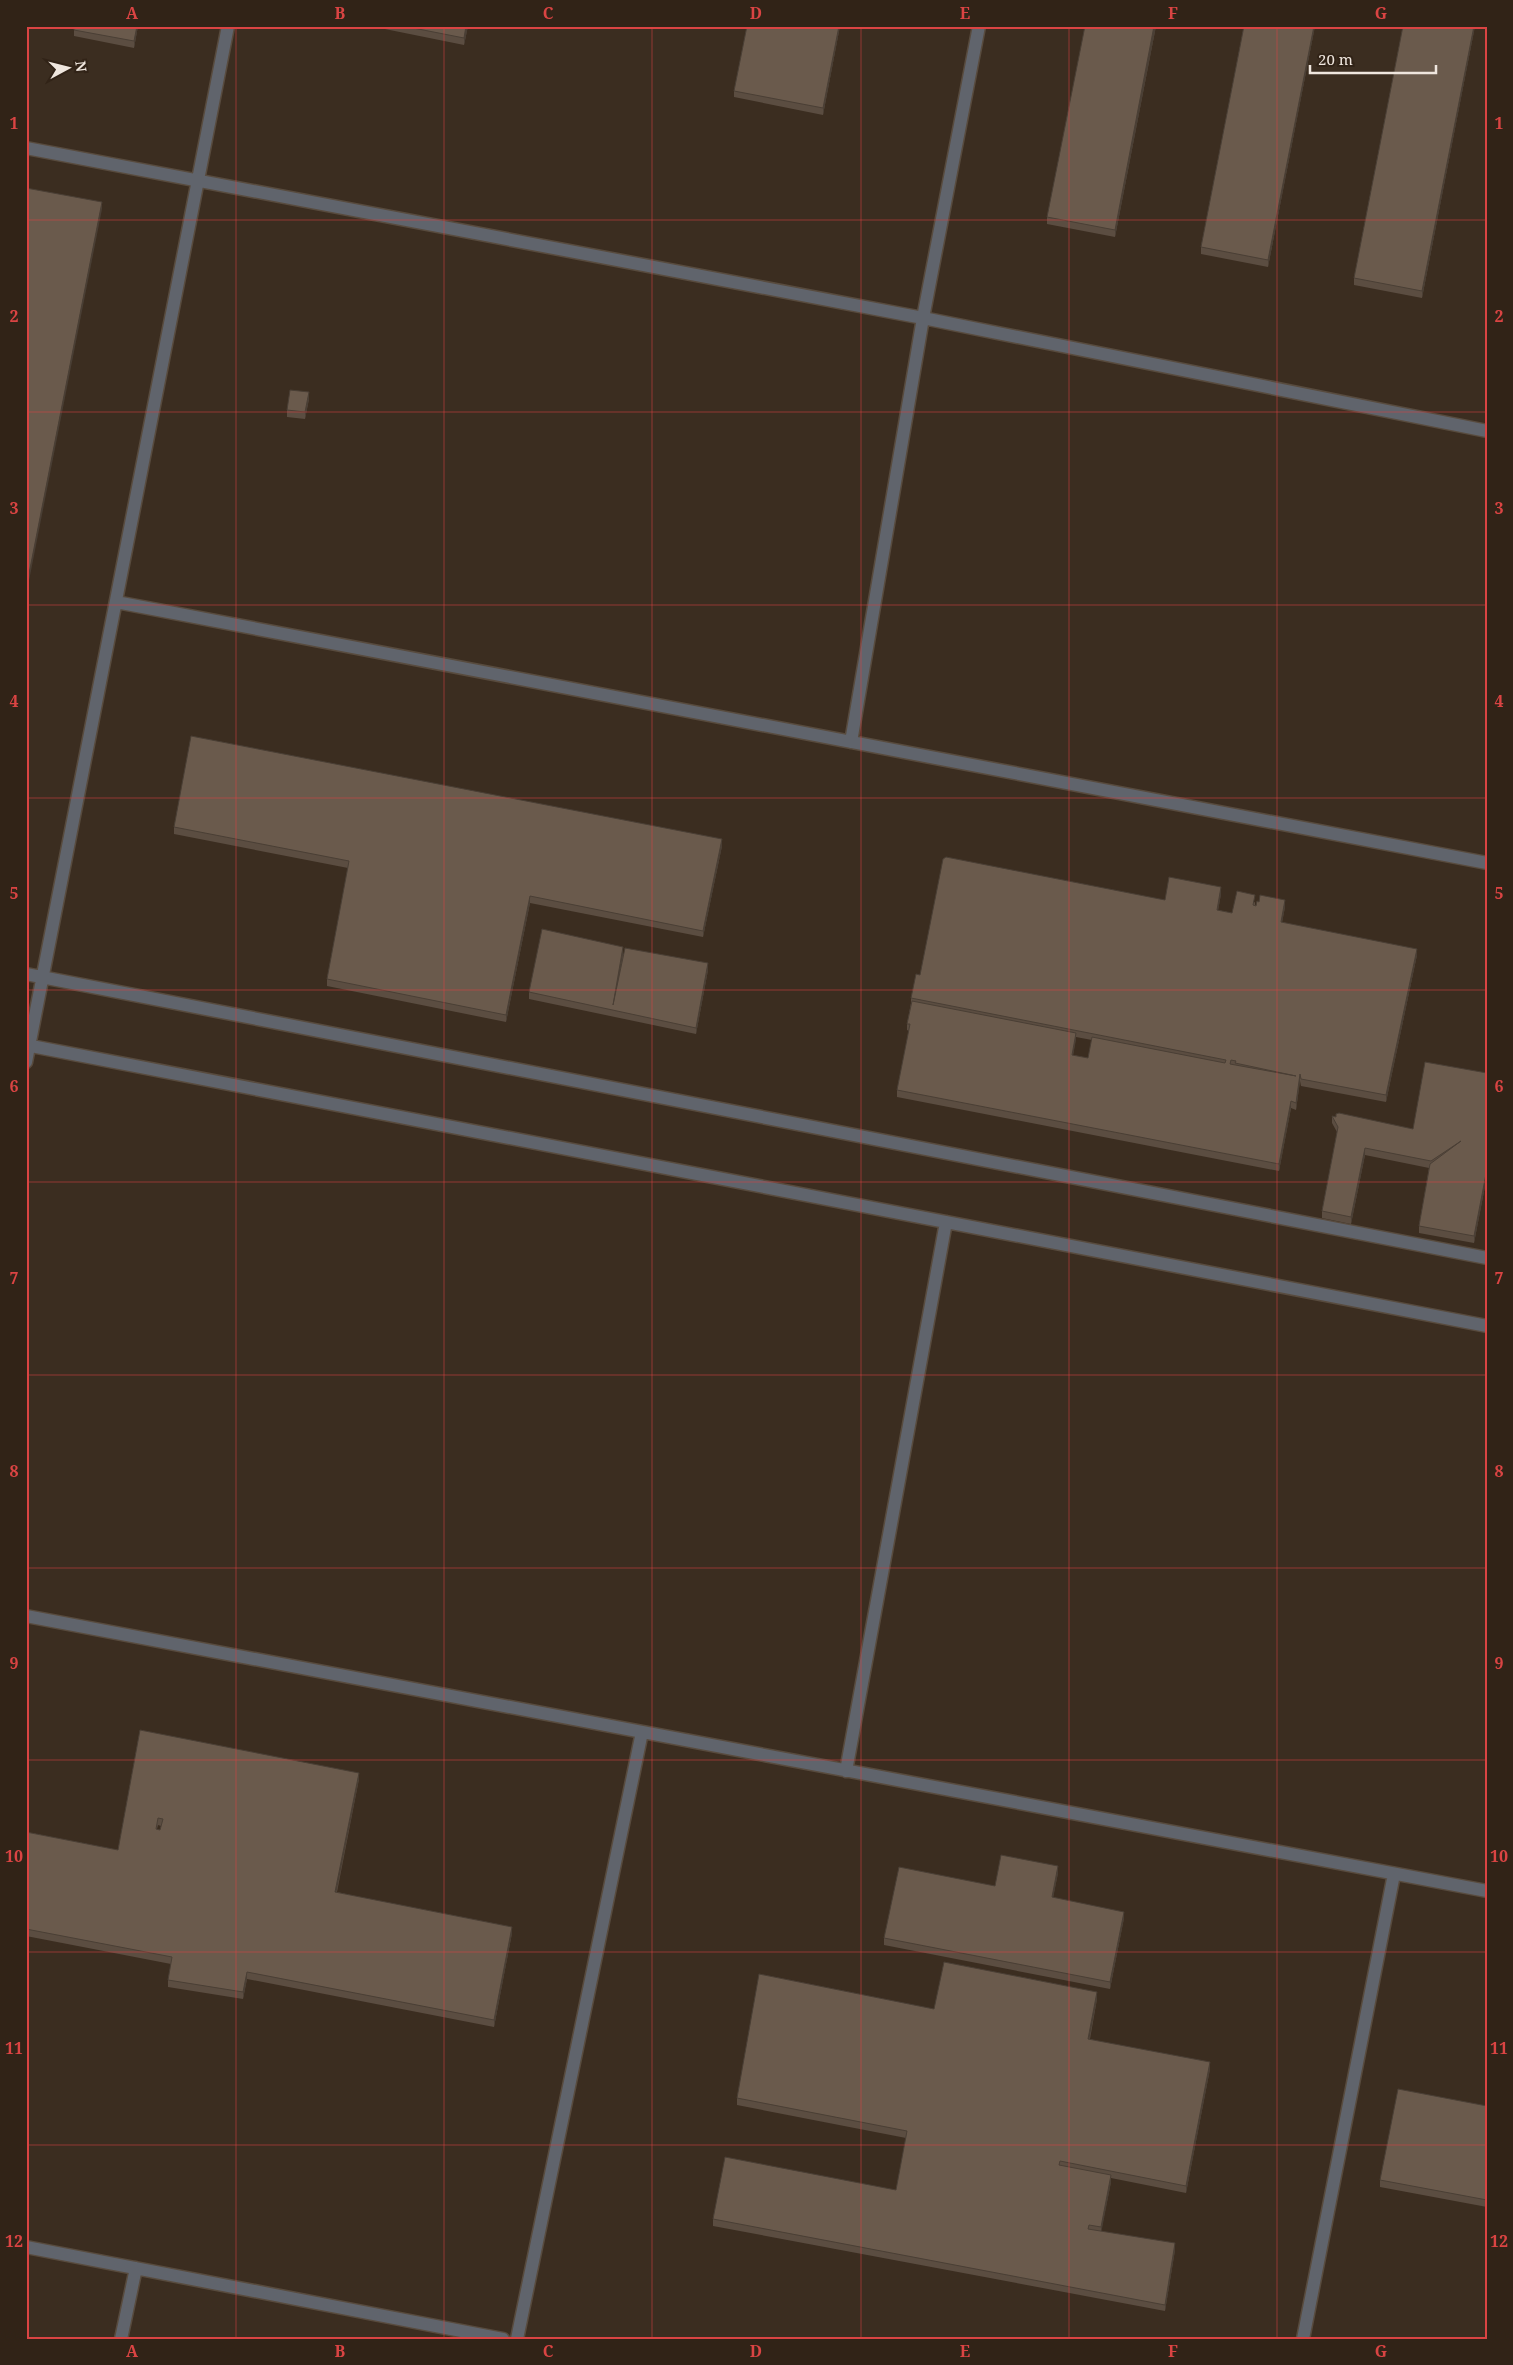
<svg xmlns="http://www.w3.org/2000/svg" width="1513" height="2365" font-family="'Noto Serif',serif">
  <style>
    .lines { fill: none; stroke-linecap: round; stroke-linejoin: round }
    .minor-casing { stroke: #584b3e; stroke-width: 15 }
    .minor { stroke: #60646c; stroke-width: 12 }
    .wall { fill: #5b4d41; fill-rule: evenodd }
    .shaded-wall { fill: #4a3f35 }
    .building { fill: #6a5a4c; stroke: #4a3f35; fill-rule: evenodd }
    .grid { fill: none; stroke: #da4443; stroke-width: 1; stroke-opacity: 0.55 }
    .neatline { fill: none; stroke: #da4443; stroke-width: 2 }
    .grid-label { font-size: 16px; text-anchor: middle; font-weight: bold; fill: #da4443 }
  </style>
  <rect width="100%" height="100%" fill="#3b2d20"/>
  <g class="lines">
    <defs>
      <path id="minor" d="M26,148L923,318L1487,431
        M116,602L1487,863
        M851,742L923,318L979,26
        M26,974L1487,1258
        M26,1045L1487,1326
        M26,1062L228,26
        M26,1616L1487,1891
        M846,1771L946,1222
        M26,2247L503,2339
        M121,2339L136,2268
        M517,2339L642,1732
        M1303,2339L1394,1874"/>
    </defs>
    <use href="#minor" class="minor-casing"/>
    <use href="#minor" class="minor"/>
  </g>
  <path class="wall" d="M138,26L134,48L74,36V30Z
    M375,26H468L464,45L375,27Z
    M747,26H840L823,115L734,97V91Z
    M1156,26L1115,237L1047,224V217Z
    M1244,26H1315L1268,267L1201,254V247Z
    M1403,26H1475L1422,298L1354,285V278Z
    M309,399L305,419L287,417V410Z
    M174,827L722,846L703,937L530,903L506,1022L327,986V979L348,868L174,834Z
    M1221,894L1218,910L1232,913L1255,902V905L1285,907L1282,922L1417,955L1386,1102L1301,1086L1300,1081L1296,1110L1291,1108L1279,1171L897,1097V1090L909,1031L907,1030V1024L911,1003V998L920,975L1165,900ZM1076,1037L1092,1040L1088,1058L1073,1055Z
    M623,954L708,970L696,1034L529,999V992Z
    M1487,1073V1176L1474,1243L1419,1233V1226L1429,1168L1365,1155L1351,1224L1322,1218V1211L1337,1132L1332,1123V1116L1413,1129Z
    M140,1730L359,1779L337,1892L512,1933L494,2027L247,1979L243,1999L168,1987V1980L171,1964L26,1936V1832L118,1850ZM158,1825L161,1826L160,1830L157,1829Z
    M1058,1873L1053,1897L1124,1918L1110,1989L884,1945V1938L995,1886Z
    M1097,1999L1090,2039L1210,2069L1186,2193L1111,2178V2182L1101,2231L1175,2250L1165,2311L713,2226V2219L896,2190L906,2138L737,2105V2098L934,2009Z
    M1487,2106V2207L1380,2187V2180Z"/>
  <path class="shaded-wall" d="M137,26H138L134,48V41Z
    M466,26H468L464,45V38Z
    M839,26H840L823,115V108Z
    M1154,26H1156L1115,237V230Z
    M1314,26H1315L1268,267V260Z
    M1474,26H1475L1422,298V291Z
    M102,202V209L26,596V589Z
    M309,392V399L305,419V412Z
    M722,839V846L703,937V931Z
    M1221,887V894L1217,917V910Z
    M530,896V903L506,1022V1015Z
    M1285,900V907L1281,929V922Z
    M623,947V954L613,1011V1005Z
    M1417,949V955L1386,1102V1095Z
    M708,963V970L696,1034V1028Z
    M1076,1033V1040L1072,1061V1055Z
    M1300,1074V1081L1296,1110V1103Z
    M1291,1101V1108L1279,1171V1164Z
    M1365,1148V1155L1351,1224V1217Z
    M1487,1169V1176L1474,1243V1236Z
    M359,1773V1779L335,1899V1892Z
    M1058,1866V1873L1052,1904V1897Z
    M1124,1912V1918L1110,1989V1982Z
    M512,1927V1933L494,2027V2020Z
    M247,1972V1979L243,1999V1992Z
    M1097,1992V1999L1088,2046V2039Z
    M1210,2062V2069L1186,2193V2186Z
    M1111,2175V2182L1101,2234V2227Z
    M1175,2243V2250L1165,2311V2305Z"/>
  <path class="building" d="M74,26H137L134,41L74,30Z
    M403,26H466L464,38Z
    M747,26H839L823,108L734,91Z
    M1085,26H1154L1115,230L1047,217Z
    M1244,26H1314L1268,260L1201,247Z
    M1403,26H1474L1422,291L1354,278Z
    M26,188L102,202L26,589Z
    M290,390L309,392L305,412L287,410Z
    M191,736L722,839L703,931L530,896L506,1015L327,979L349,861L174,827Z
    M946,857L1165,900L1169,877L1221,887L1217,910L1232,913L1237,891L1255,895L1253,905L1256,906L1257,901L1259,902L1260,895L1285,900L1281,922L1417,949L1386,1095L1301,1079L1300,1074L1296,1103L1291,1101L1279,1164L897,1090L910,1024H907L912,1001L1076,1033L1072,1055L1088,1058L1092,1037L1225,1063L1226,1060L911,998L916,974L920,975L943,859ZM1231,1060L1236,1061L1235,1063L1296,1076L1230,1064Z
    M542,929L623,947L613,1005L625,948L708,963L696,1028L529,992Z
    M1425,1062L1487,1073V1169L1474,1236L1419,1226L1430,1164L1461,1141L1431,1161L1365,1148L1351,1217L1322,1211L1338,1127L1332,1116L1336,1117V1114L1339,1113L1413,1129Z
    M140,1730L359,1773L335,1892L512,1927L494,2020L247,1972L243,1992L168,1980L172,1957L26,1929V1832L118,1850ZM158,1818L163,1819L160,1830L156,1829Z
    M1001,1855L1058,1866L1052,1897L1124,1912L1110,1982L884,1938L899,1867L995,1886Z
    M944,1962L1097,1992L1088,2039L1210,2062L1186,2186L1060,2161L1059,2165L1111,2175L1101,2227L1089,2225L1088,2229L1175,2243L1165,2305L713,2219L725,2157L896,2190L907,2131L737,2098L759,1974L934,2009Z
    M1398,2089L1487,2106V2200L1380,2180Z"/>
  <path class="grid" d="M236,26V2339M444,26V2339M652,26V2339M861,26V2339M1069,26V2339M1277,26V2339M26,220H1487M26,412H1487M26,605H1487M26,798H1487M26,990H1487M26,1182H1487M26,1375H1487M26,1568H1487M26,1760H1487M26,1952H1487M26,2145H1487"/>
  <rect width="1513" height="2365" fill="none" stroke="#312317" stroke-width="55"/>
  <g transform="translate(68 68) rotate(83)" stroke="#312317" stroke-width="4" paint-order="stroke">
  <path d="M0-4L9 19L0 12L-9 19Z" fill="#efe6de"/>
  <text y="-8" font-size="14" font-weight="bold" text-anchor="middle" fill="#efe6de">N</text>
  </g>
  <path d="M1310 65v8h126v-8" fill="none" stroke="#efe6de" stroke-width="2.5"/>
  <text x="1318" y="65" font-size="15" fill="#efe6de" stroke="#312317" stroke-width="4" paint-order="stroke">20 m</text>
  <rect x="28" y="28" width="1458" height="2310" class="neatline"/>
  <g class="grid-label">
    <text x="132" y="19">A</text>
    <text x="340" y="19">B</text>
    <text x="548" y="19">C</text>
    <text x="756" y="19">D</text>
    <text x="965" y="19">E</text>
    <text x="1173" y="19">F</text>
    <text x="1381" y="19">G</text>
    <text x="14" y="129">1</text>
    <text x="1499" y="129">1</text>
    <text x="14" y="322">2</text>
    <text x="1499" y="322">2</text>
    <text x="14" y="514">3</text>
    <text x="1499" y="514">3</text>
    <text x="14" y="707">4</text>
    <text x="1499" y="707">4</text>
    <text x="14" y="899">5</text>
    <text x="1499" y="899">5</text>
    <text x="14" y="1092">6</text>
    <text x="1499" y="1092">6</text>
    <text x="14" y="1284">7</text>
    <text x="1499" y="1284">7</text>
    <text x="14" y="1477">8</text>
    <text x="1499" y="1477">8</text>
    <text x="14" y="1669">9</text>
    <text x="1499" y="1669">9</text>
    <text x="14" y="1862">10</text>
    <text x="1499" y="1862">10</text>
    <text x="14" y="2054">11</text>
    <text x="1499" y="2054">11</text>
    <text x="14" y="2247">12</text>
    <text x="1499" y="2247">12</text>
    <text x="132" y="2357">A</text>
    <text x="340" y="2357">B</text>
    <text x="548" y="2357">C</text>
    <text x="756" y="2357">D</text>
    <text x="965" y="2357">E</text>
    <text x="1173" y="2357">F</text>
    <text x="1381" y="2357">G</text>
  </g>
</svg>
